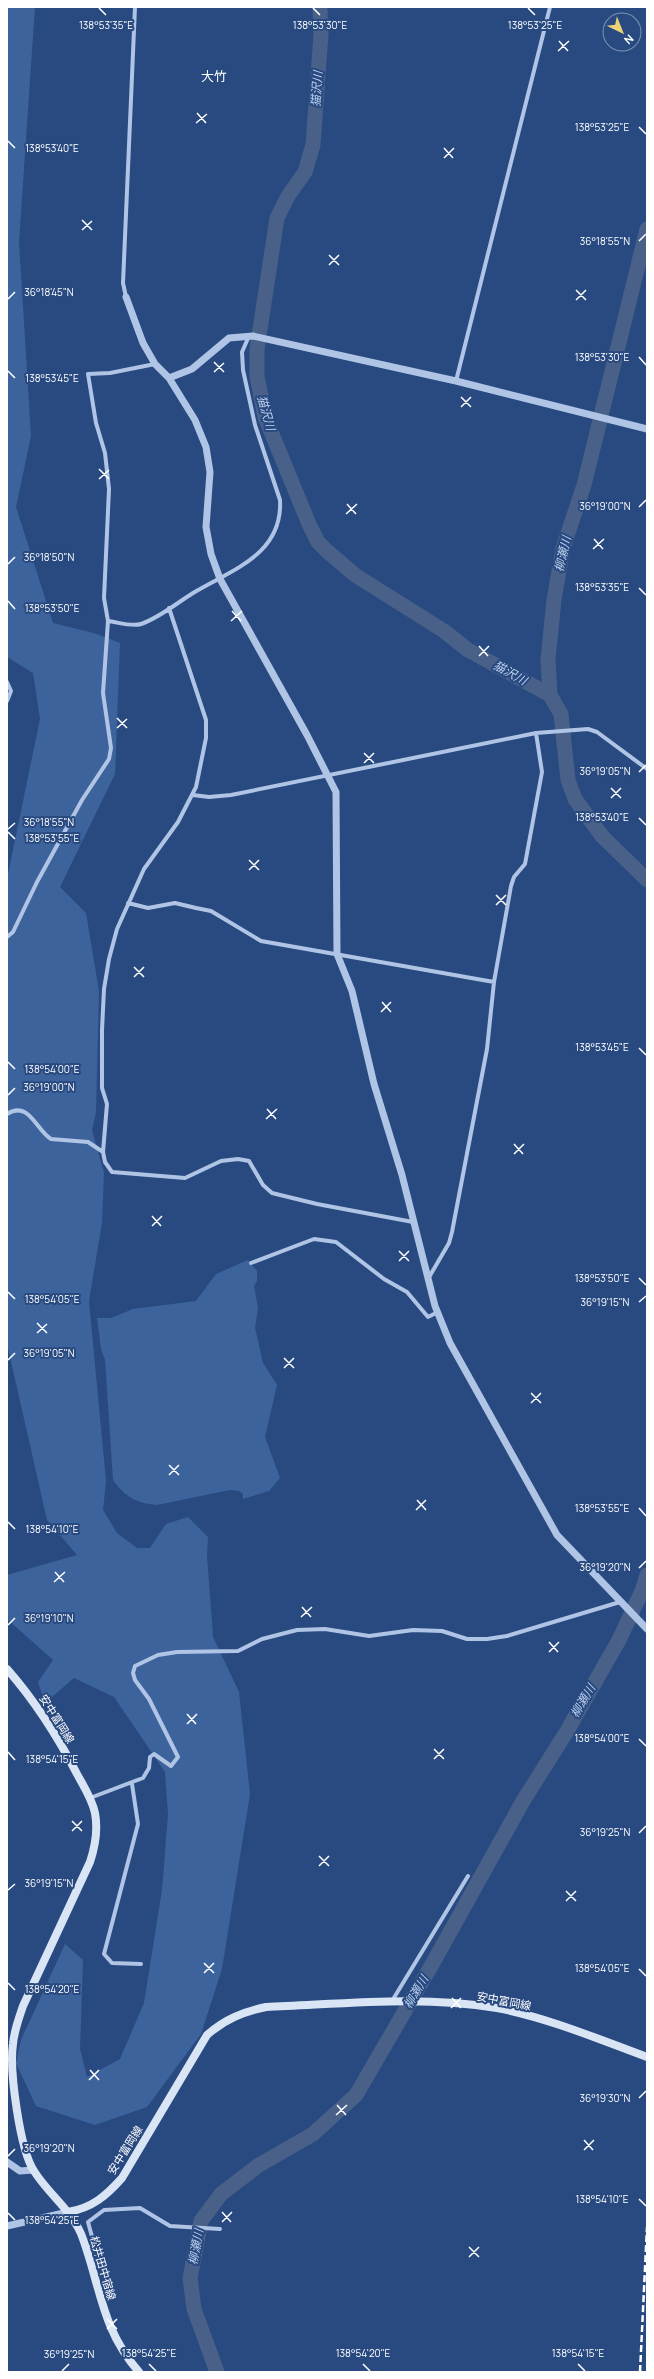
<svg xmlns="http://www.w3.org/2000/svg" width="654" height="2379" font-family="Manrope,'Noto Sans JP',sans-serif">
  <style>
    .green { fill: #3d639d }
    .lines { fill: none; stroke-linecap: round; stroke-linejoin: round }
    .river { stroke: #496188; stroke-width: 15 }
    .minor { stroke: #b0c5e5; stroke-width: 4 }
    .tertiary { stroke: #b0c5e5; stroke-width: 7 }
    .secondary { stroke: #d9e4f5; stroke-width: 8 }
    .rail { stroke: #fff; stroke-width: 2.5; stroke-dasharray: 7 3; stroke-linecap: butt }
    .ticks { fill: none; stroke: #fff; stroke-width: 1.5 }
    .labels { text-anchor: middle; stroke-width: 4; stroke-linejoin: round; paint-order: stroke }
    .street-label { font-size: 11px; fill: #fff; stroke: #284a80 }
    .water-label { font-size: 12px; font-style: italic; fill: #bbcfed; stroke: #284a80 }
    .quarter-label { font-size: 13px; fill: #fff; stroke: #284a80 }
    .ticks-label { font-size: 10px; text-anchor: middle; fill: #fff; stroke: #284a80; stroke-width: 4; stroke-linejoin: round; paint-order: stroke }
  </style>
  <rect width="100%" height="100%" fill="#284a80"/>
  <path class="green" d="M7,7H35L19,242L31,436L16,507L53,623L97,634L120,643L115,774L60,887L86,913L99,991L96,1112L92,1130L104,1173L102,1223L89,1301L106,1481L103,1510L117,1533L137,1548H150L166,1524L188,1517L208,1537L207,1555L213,1637L239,1692L250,1794L222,1969L201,2034L147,2107L95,2125L36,2106L16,2063L21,2040L65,1944L83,1960L80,2049L87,2077L120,2059L144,2003L162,1890L168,1814L165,1772L114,1697L74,1678L45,1703L38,1682L53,1660L7,1619V1575L77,1555L47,1520L7,1344V879L40,719L33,673L7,657Z
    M248,1260L257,1271V1281L254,1286L258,1308L255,1328L263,1363L277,1385L265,1437L280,1478L269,1491L243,1499V1494L239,1491L230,1490L157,1505C136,1503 125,1497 113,1480L105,1360L101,1349L97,1318H111L133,1309L196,1301L216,1274Z"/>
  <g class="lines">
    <path class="river" d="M320,7L321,34L313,145L305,172L288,196L277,218L257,349V376L265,417L309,524L318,542L327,551L355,575L444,631L468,650L550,695
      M647,229L584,485L563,548L554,600L548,659L550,695L561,714L568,780L575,799L602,836L647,880
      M217,2372L194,2309L190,2278L201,2221L221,2194L259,2165L313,2134L356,2095L434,1961L523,1801L567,1731L619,1640L642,1591L647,1575"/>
    <path class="minor" d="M126,297L123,283L135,7
      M456,381L550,7
      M169,608L206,720V738L196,787L178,822L144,869L117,929L109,959L104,989L102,1030V1088L107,1104L103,1152L105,1162L112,1172L185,1178L221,1161L238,1159L249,1161L263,1185L272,1193L317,1204L413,1222
      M108,621C117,622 132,627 141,624C159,618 177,603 193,593C231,570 283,555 280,500L255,425L243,370L242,352L249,336
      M7,682L11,691L7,701
      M193,795L209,797L231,795L536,733L588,729L597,732L647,769
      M128,903L148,908L175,903L196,908L211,911L261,941L494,982
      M7,937L13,932L37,882L82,800L109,759L111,748L103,693L108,621L104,598L109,489L105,453L96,423L88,374L110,373L155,364
      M7,1114C29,1100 36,1130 51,1139L88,1142L103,1152
      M251,1263L314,1239L336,1242L384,1279L407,1292L428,1317L438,1312
      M428,1279L449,1243L452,1232L487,1049L494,982L511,886L514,877L525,864L542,772L536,733
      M132,1784L138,1824L104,1954L112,1963L141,1964
      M90,1798L143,1778L149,1768L150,1757L154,1754L171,1766L178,1757L149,1699L135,1680L133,1673L135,1666L158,1655L177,1652L238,1651L262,1639L297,1630L325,1629L369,1636L413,1630L442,1631L467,1639H487L507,1636L620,1602
      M392,2001L468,1876
      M87,2250L94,2244L88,2222L104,2210L140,2208L170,2226L220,2229"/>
    <path class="tertiary" d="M126,297L143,343L155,364L169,378L195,420L206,447L210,472L206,527L211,554L220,579L307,735L336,792L337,954L352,991L374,1084L402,1175L435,1306L450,1343L557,1535L647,1629
      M169,378L192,369L229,338L253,336L456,381L647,429
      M7,2162L20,2171L33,2170
      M7,2226L68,2212"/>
    <path class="secondary" d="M7,1669C35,1701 58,1737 77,1774C84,1787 92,1799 95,1813C98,1829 95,1847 90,1862L23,2006C19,2018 14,2031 13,2044C9,2070 20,2150 34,2171C49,2195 74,2212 83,2239C101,2289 102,2330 139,2372
      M68,2212C92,2208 106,2196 122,2178L207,2035C225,2019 243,2012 266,2007C343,2004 421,1995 497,2008C549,2018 598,2039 647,2057"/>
    <path class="rail" d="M640,2372L647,2227"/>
  </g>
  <path class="ticks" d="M99,8L106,15M313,8L320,15M528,8L535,15M559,41L568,51M558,51L569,41M197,113L206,123M196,123L207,114M639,127L646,134M8,141L15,148M444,148L453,158M444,158L454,148M82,220L92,230M82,230L92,221M639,241L646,234M329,255L339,265M329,265L339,255M576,290L586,300M8,299L15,292M576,300L586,290M639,357L646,365M214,362L224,372M8,371L15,378M214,372L224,363M461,397L471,407M461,407L471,397M99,469L109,479M99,479L109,470M347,504L356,514M639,507L646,500M346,514L357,504M594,539L603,549M593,549L604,539M8,564L15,557M639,588L646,595M8,601L15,609M232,611L241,621M231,621L242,611M479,646L488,656M479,656L489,646M117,718L127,728M117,728L127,719M364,753L374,763M364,763L374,753M639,772L646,765M611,788L621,798M611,798L621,788M639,818L646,825M8,829L15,823M8,832L15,839M249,860L259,870M249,870L259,860M496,895L506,905M496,905L506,895M134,967L144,977M134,977L144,967M382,1002L391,1012M381,1012L391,1002M639,1048L646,1055M8,1062L15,1069M8,1095L15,1088M267,1109L276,1119M266,1119L277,1109M514,1144L523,1154M514,1154L524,1144M152,1216L161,1226M152,1226L162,1216M399,1251L409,1261M399,1261L409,1251M639,1278L646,1285M8,1292L15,1299M639,1302L646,1296M37,1323L47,1333M37,1333L47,1324M284,1358L294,1368M8,1360L15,1353M284,1368L294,1358M531,1393L541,1403M531,1403L541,1393M169,1465L179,1475M169,1475L179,1465M417,1500L426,1510M639,1508L646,1516M416,1510L426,1500M8,1522L15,1529M639,1568L646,1561M55,1572L64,1582M54,1582L65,1572M302,1607L311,1617M301,1617L312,1607M8,1625L15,1618M549,1642L558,1652M549,1652L559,1642M187,1714L196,1724M187,1724L197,1714M639,1739L646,1746M434,1749L444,1759M8,1752L15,1760M434,1759L444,1749M72,1821L82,1831M72,1831L82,1821M639,1833L646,1826M319,1856L329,1866M319,1866L329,1856M8,1890L15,1884M566,1891L576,1901M566,1901L576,1891M204,1963L214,1973M639,1969L646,1976M204,1973L214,1963M8,1983L15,1990M452,1998L461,2008M451,2008L461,1998M90,2070L99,2080M89,2080L99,2070M639,2098L646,2091M337,2105L346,2115M336,2115L347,2105M584,2140L593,2150M584,2150L594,2140M8,2156L15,2149M639,2199L646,2206M222,2212L231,2222M8,2213L15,2220M222,2222L232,2212M469,2247L479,2257M469,2257L479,2247M107,2319L117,2329M107,2329L117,2319M149,2364L156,2371M363,2364L370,2371M578,2364L585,2371M62,2371L69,2364"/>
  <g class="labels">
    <g class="street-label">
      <text transform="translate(57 1719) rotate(58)" y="4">安中富岡線</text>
      <text transform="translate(504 2001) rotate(11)" y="4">安中富岡線</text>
      <text transform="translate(125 2150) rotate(-58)" y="4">安中富岡線</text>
      <text transform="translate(103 2268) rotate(74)" y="4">松井田中宿線</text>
    </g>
    <g class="water-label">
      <text transform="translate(317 89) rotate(-86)" y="4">猫沢川</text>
      <text transform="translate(266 413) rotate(74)" y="4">猫沢川</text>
      <text transform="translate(563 554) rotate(-77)" y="4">柳瀬川</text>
      <text transform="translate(510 673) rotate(29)" y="4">猫沢川</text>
      <text transform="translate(583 1701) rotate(-59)" y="4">柳瀬川</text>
      <text transform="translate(416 1992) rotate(-59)" y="4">柳瀬川</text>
      <text transform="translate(196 2247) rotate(-80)" y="4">柳瀬川</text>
    </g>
    <g class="quarter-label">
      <text x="214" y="81">大竹</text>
    </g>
  </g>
  <g class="ticks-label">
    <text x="106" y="29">138°53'35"E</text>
    <text x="320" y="29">138°53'30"E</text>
    <text x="535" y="29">138°53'25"E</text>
    <text x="602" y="131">138°53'25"E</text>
    <text x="52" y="152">138°53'40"E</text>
    <text x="605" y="245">36°18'55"N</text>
    <text x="49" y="296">36°18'45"N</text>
    <text x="602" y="361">138°53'30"E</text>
    <text x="52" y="382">138°53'45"E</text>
    <text x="605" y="510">36°19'00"N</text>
    <text x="49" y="561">36°18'50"N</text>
    <text x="602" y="591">138°53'35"E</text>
    <text x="52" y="612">138°53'50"E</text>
    <text x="605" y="775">36°19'05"N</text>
    <text x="602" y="821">138°53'40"E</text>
    <text x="49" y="826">36°18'55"N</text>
    <text x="52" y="842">138°53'55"E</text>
    <text x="602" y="1051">138°53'45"E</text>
    <text x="52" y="1073">138°54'00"E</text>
    <text x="49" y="1091">36°19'00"N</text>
    <text x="602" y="1282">138°53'50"E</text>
    <text x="52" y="1303">138°54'05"E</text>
    <text x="605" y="1306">36°19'15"N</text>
    <text x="49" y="1357">36°19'05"N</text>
    <text x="602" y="1512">138°53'55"E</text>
    <text x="52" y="1533">138°54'10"E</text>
    <text x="605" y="1571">36°19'20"N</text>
    <text x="49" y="1622">36°19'10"N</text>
    <text x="602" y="1742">138°54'00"E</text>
    <text x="52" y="1763">138°54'15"E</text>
    <text x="605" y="1836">36°19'25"N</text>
    <text x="49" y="1887">36°19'15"N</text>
    <text x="602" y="1972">138°54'05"E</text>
    <text x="52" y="1993">138°54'20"E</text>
    <text x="605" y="2102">36°19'30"N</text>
    <text x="49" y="2152">36°19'20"N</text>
    <text x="602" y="2203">138°54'10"E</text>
    <text x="52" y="2224">138°54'25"E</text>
    <text x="149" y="2357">138°54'25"E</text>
    <text x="363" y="2357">138°54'20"E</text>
    <text x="578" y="2357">138°54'15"E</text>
    <text x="69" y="2358">36°19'25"N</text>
  </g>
  <rect width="654" height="2379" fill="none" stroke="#ffffff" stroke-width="16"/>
  <g transform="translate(622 32) rotate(137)"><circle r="19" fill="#284a80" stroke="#7e92b3"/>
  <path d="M0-3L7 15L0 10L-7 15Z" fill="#edd177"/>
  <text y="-6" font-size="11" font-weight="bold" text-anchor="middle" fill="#ffffff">N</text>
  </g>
</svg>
